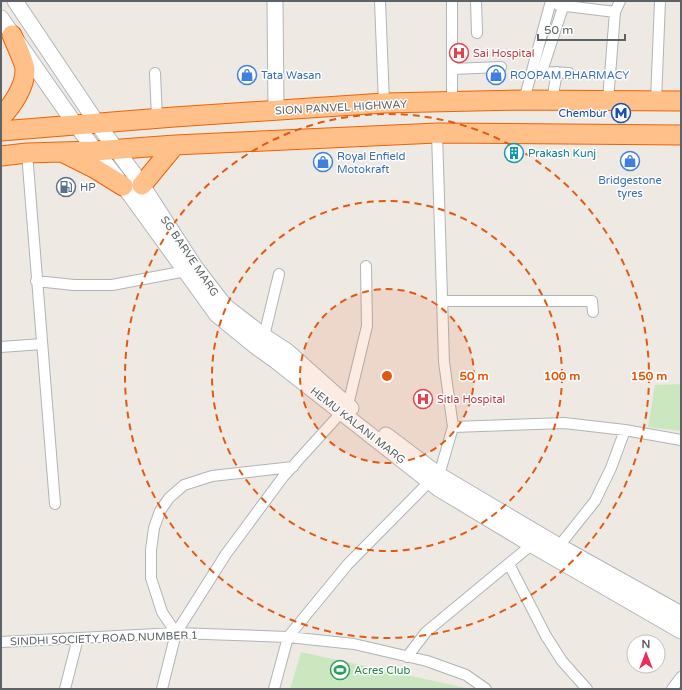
<svg xmlns="http://www.w3.org/2000/svg" width="682" height="690" font-family="'Varela Round',sans-serif">
  <style>
    .green { fill: #cbe7bf }
    .lines { fill: none; stroke-linecap: round; stroke-linejoin: round }
    .street-casing { stroke: #afb4b7; stroke-width: 12 }
    .secondary-casing { stroke: #b0b6b9; stroke-width: 17 }
    .highway-casing { stroke: #f26100; stroke-width: 21 }
    .street { stroke: #fff; stroke-width: 10 }
    .secondary { stroke: #fff; stroke-width: 15 }
    .highway { stroke: #ffc08a; stroke-width: 19 }
    .ring { fill: none; stroke: #e15910; stroke-width: 2; stroke-dasharray: 7 5 }
    .labels { text-anchor: middle; stroke-width: 3; stroke-linejoin: round; paint-order: stroke }
    .health-label { font-size: 11px; fill: #be3a42; stroke: #fff; text-anchor: start }
    .shop-label { font-size: 11px; fill: #366cbe; stroke: #fff; text-anchor: start }
    .street-label { font-size: 11px; fill: #5c6265; stroke: #fff }
    .transit-label { font-size: 11px; fill: #164399; stroke: #fff; text-anchor: end }
    .culture-label { font-size: 11px; fill: #0d838f; stroke: #fff; text-anchor: start }
    .service-label { font-size: 11px; fill: #4e5e75; stroke: #fff; text-anchor: start }
    .leisure-label { font-size: 11px; fill: #27864d; stroke: #fff; text-anchor: start }
    .centre { fill: #e15910; stroke: #fff; stroke-width: 2 }
    .ring-label { font-size: 12px; text-anchor: middle; font-weight: bold; fill: #e15910; stroke: #fff; stroke-width: 3; stroke-linejoin: round; paint-order: stroke }
  </style>
  <rect width="100%" height="100%" fill="#efe9e4"/>
  <path class="green" d="M681,384V431L648,427L655,385Z
    M301,652L466,688L290,689Z"/>
  <g class="lines">
    <defs>
      <path id="street" d="M380,1L384,103
        M476,1L477,33
        M565,1L543,68V71L545,72L569,73
        M558,5L615,12
        M452,69L501,67
        M155,73L157,118
        M524,100L551,1
        M552,100L557,72
        M608,100L615,12L620,1
        M452,101V1
        M656,101L660,1
        M27,153L55,504
        M36,281L74,285H112L186,271
        M443,301H592L593,312
        M261,339L264,336L279,274
        M1,347L42,344
        M453,427L564,423L625,430L681,440
        M559,546L595,501L611,468L625,430
        M509,564L546,636L562,661L587,689
        M176,633L162,612L151,578V550L154,528L160,511L169,498L184,485L212,476L293,467
        M1,642L176,633L288,637L354,644L427,661L466,675L486,689
        M407,657L426,632L536,541
        M65,689L78,638
        M162,689L176,633L226,554L283,477L348,405L367,326L366,266
        M274,689L288,637L348,564L429,482L439,475L453,427L444,362L437,133
        M672,689L681,677"/>
      <path id="secondary" d="M15,1L97,123L142,185L195,267L225,306L264,336L287,351L351,408
        M275,1L276,110
        M1,18L75,124L131,196L217,315L255,346L276,361L439,489L532,545L681,631
        M386,435L439,475L559,546L681,614"/>
      <path id="highway" d="M1,117C12,106 25,87 25,70C25,63 15,43 12,35
        M1,131L174,117L384,103L524,100L681,101
        M64,153L94,168L123,186
        M1,156L27,153L94,151L175,145L437,133L681,135
        M142,185L175,145"/>
    </defs>
    <use href="#street" class="street-casing"/>
    <use href="#secondary" class="secondary-casing"/>
    <use href="#highway" class="highway-casing"/>
    <use href="#street" class="street"/>
    <use href="#secondary" class="secondary"/>
    <use href="#highway" class="highway"/>
  </g>
  <circle cx="387" cy="376" r="87" fill="#e15910" fill-opacity=".12"/>
  <g class="ring">
    <circle cx="387" cy="376" r="87"/>
    <circle cx="387" cy="376" r="175"/>
    <circle cx="387" cy="376" r="262"/>
  </g>
  <defs>
    <symbol id="hospital-ring" viewBox="-11 -11 22 22"><circle r="9.5" fill="#fff" stroke="#e0444e" stroke-width="1.5"/><path d="M-5-5h3v3.5h4V-5h3V5h-3V1.5h-4V5h-3Z" fill="#e0444e"/></symbol>
    <symbol id="shop-ring" viewBox="-11 -11 22 22"><circle r="9.5" fill="#fff" stroke="#3f7fe0" stroke-width="1.5"/><path d="M-5-2.5h2.3a2.7 3.5 0 0 1 5.4 0H5L5.5 6h-11ZM-1.5-2.5h3a1.5 2.3 0 0 0-3 0Z" fill="#3f7fe0"/></symbol>
    <symbol id="metro-ring" viewBox="-11 -11 22 22"><circle r="9.5" fill="#fff" stroke="#1a4fb4" stroke-width="1.5"/><path d="M-5.5 5V-5H-3L0 0L3-5H5.5V5H3V-.5L0 4L-3-.5V5Z" fill="#1a4fb4"/></symbol>
    <symbol id="building-ring" viewBox="-11 -11 22 22"><circle r="9.5" fill="#fff" stroke="#0f9aa8" stroke-width="1.5"/><path d="M-4-6H4V6H1V3H-1V6H-4ZM-2.5-4.3h1.7v1.8h-1.7ZM.8-4.3h1.7v1.8H.8ZM-2.5-1h1.7V.8h-1.7ZM.8-1h1.7V.8H.8Z" fill="#0f9aa8"/></symbol>
    <symbol id="fuel-ring" viewBox="-11 -11 22 22"><circle r="9.5" fill="#fff" stroke="#5c6f8a" stroke-width="1.5"/><path d="M-5.5-6h7V0h2V4h1.3V-2.5L3-4.5l.8-.8L6-3V5H2.5V1h-1V6h-7ZM-4.2-4.7v3.2H.2V-4.7Z" fill="#5c6f8a"/></symbol>
    <symbol id="stadium-ring" viewBox="-11 -11 22 22"><circle r="9.5" fill="#fff" stroke="#2e9e5b" stroke-width="1.5"/><path d="M0-5a6.5 5 0 1 0 0 10a6.5 5 0 1 0 0-10ZM-3.5-1.8h7v3.6h-7Z" fill="#2e9e5b"/></symbol>
  </defs>
  <g fill-rule="evenodd">
    <use href="#hospital-ring" x="448" y="42" width="22" height="22"/>
    <use href="#shop-ring" x="236" y="64" width="22" height="22"/>
    <use href="#shop-ring" x="485" y="64" width="22" height="22"/>
    <use href="#metro-ring" x="610" y="102" width="22" height="22"/>
    <use href="#building-ring" x="503" y="142" width="22" height="22"/>
    <use href="#shop-ring" x="619" y="150" width="22" height="22"/>
    <use href="#shop-ring" x="312" y="151" width="22" height="22"/>
    <use href="#fuel-ring" x="55" y="176" width="22" height="22"/>
    <use href="#hospital-ring" x="412" y="388" width="22" height="22"/>
    <use href="#stadium-ring" x="329" y="659" width="22" height="22"/>
  </g>
  <g class="labels">
    <g class="health-label">
      <text x="473" y="57">Sai Hospital</text>
      <text x="437" y="403">Sitla Hospital</text>
    </g>
    <g class="shop-label">
      <text x="261" y="79">Tata Wasan</text>
      <text x="510" y="79">ROOPAM PHARMACY</text>
      <text x="337" y="160">Royal Enfield<tspan x="337" dy="13">Motokraft</tspan></text>
      <text x="630" y="184" text-anchor="middle">Bridgestone<tspan x="630" dy="13">tyres</tspan></text>
    </g>
    <g class="street-label">
      <text transform="translate(341 107) rotate(-3)" y="4">SION PANVEL HIGHWAY</text>
      <text transform="translate(190 256) rotate(56)" y="4">SG BARVE MARG</text>
      <text transform="translate(358 425) rotate(38)" y="4">HEMU KALANI MARG</text>
      <text transform="translate(104 638) rotate(-2)" y="4">SINDHI SOCIETY ROAD NUMBER 1</text>
    </g>
    <g class="transit-label">
      <text x="607" y="117">Chembur</text>
    </g>
    <g class="culture-label">
      <text x="528" y="157">Prakash Kunj</text>
    </g>
    <g class="service-label">
      <text x="80" y="191">HP</text>
    </g>
    <g class="leisure-label">
      <text x="354" y="674">Acres Club</text>
    </g>
  </g>
  <circle cx="387" cy="376" r="6" class="centre"/>
  <g class="ring-label">
    <text x="474" y="380">50 m</text>
    <text x="562" y="380">100 m</text>
    <text x="649" y="380">150 m</text>
  </g>
  <rect width="682" height="690" fill="none" stroke="#5c6265" stroke-width="4"/>
  <g transform="translate(646 654)"><circle r="19" fill="#ffffff" stroke="#bec0c1"/>
  <path d="M0-3L7 15L0 10L-7 15Z" fill="#ee2b54"/>
  <text y="-6" font-size="11" font-weight="bold" text-anchor="middle" fill="#5c6265">N</text>
  </g>
  <path d="M538 34v6h87v-6" fill="none" stroke="#5c6265" stroke-width="2"/>
  <text x="544" y="34" font-size="12" fill="#5c6265" stroke="#ffffff" stroke-width="3" paint-order="stroke">50 m</text>
</svg>
